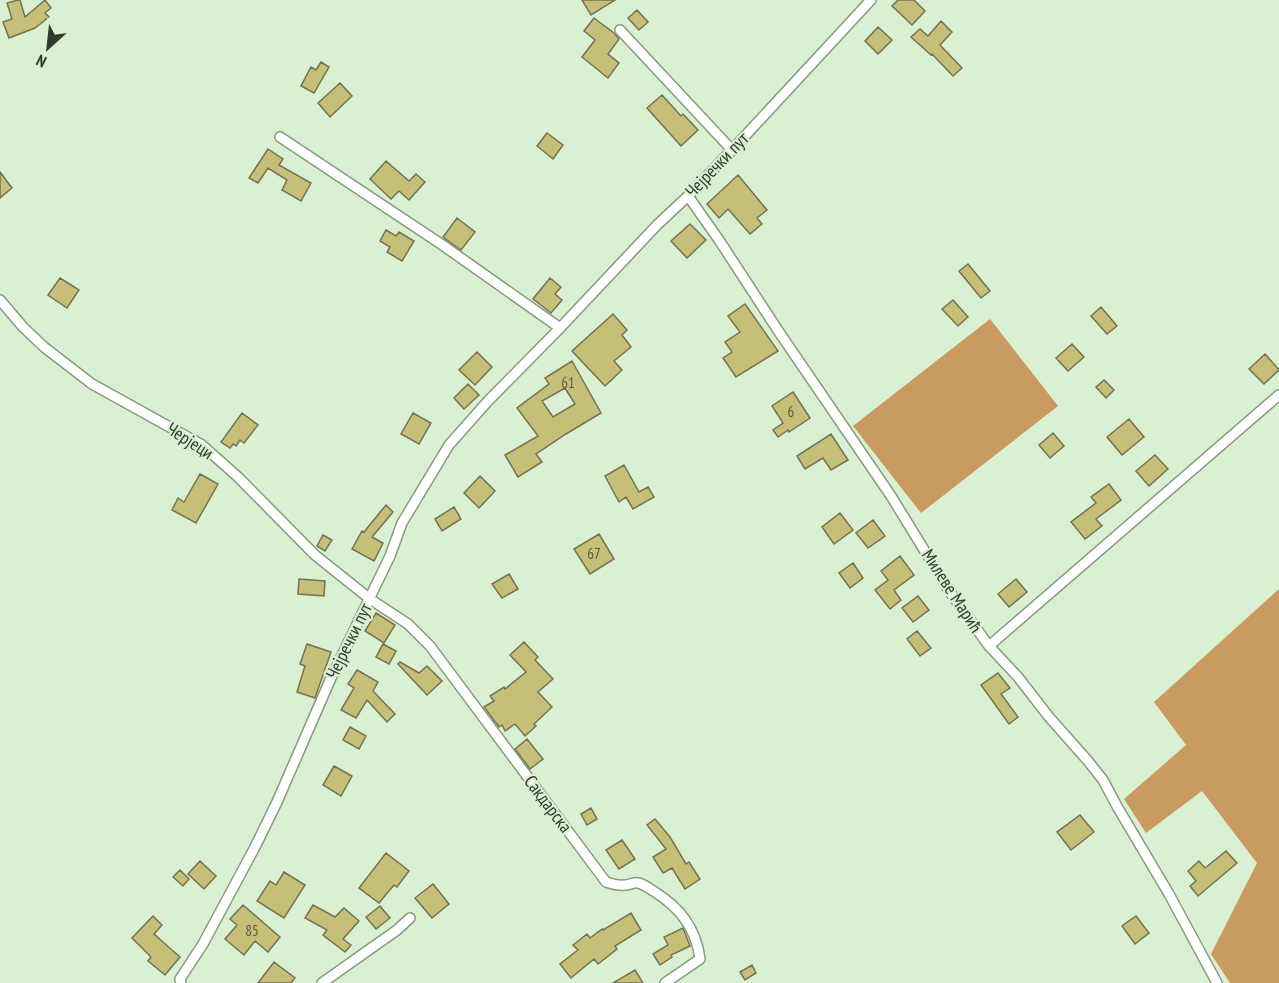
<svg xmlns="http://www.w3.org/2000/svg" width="1279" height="983" font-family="'PT Sans Narrow',sans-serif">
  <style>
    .forest { fill: #c99b61 }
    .building { fill: #c5bf77; stroke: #757253; stroke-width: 1.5; fill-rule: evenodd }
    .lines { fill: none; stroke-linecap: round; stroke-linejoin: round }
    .minor-casing { stroke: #879b7f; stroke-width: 12 }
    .minor { stroke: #fff; stroke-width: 9 }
    .labels { text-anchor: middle; stroke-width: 4.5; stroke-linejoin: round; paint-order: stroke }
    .number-label { font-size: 15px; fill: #575c41 }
    .street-label { font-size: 18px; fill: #323b2f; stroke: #daf0d2 }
  </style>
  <rect width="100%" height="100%" fill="#daf0d2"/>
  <path class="forest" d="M990,319L1058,406L921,513L853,426Z
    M1279,589V983H1230L1211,954L1257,863L1202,791L1146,833L1124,799L1186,745L1154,702Z"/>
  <path class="building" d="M18,0H20L25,17L45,0L51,8L45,13L49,17L35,28L9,38L3,22L12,19L7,3Z
    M582,0H615L591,15Z
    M898,0H914L925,11L912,25L892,6Z
    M637,10L648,22L639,30L628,18Z
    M594,18L614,33L619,39L608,54L619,63L608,78L582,57L595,40L584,31Z
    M941,21L952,32L940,45L962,68L953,76L932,54L931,55L911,37L920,29L928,36Z
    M878,27L892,40L878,54L865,41Z
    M321,62L329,67L314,93L301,86L311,67L316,70Z
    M340,83L352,96L330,117L318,103Z
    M662,95L681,116L683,114L698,130L681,146L647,108Z
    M547,133L563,145L553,159L537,146Z
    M268,149L283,159L279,165L311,183L301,201L282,190L287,180L268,168L258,183L249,178Z
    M386,161L409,181L416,174L425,182L409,200L399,191L391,199L370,179Z
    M0,172L12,188L0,198Z
    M738,175L767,210L757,218L762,224L750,234L728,209L719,218L707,204Z
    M457,218L475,232L461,250L443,237Z
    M690,224L706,240L687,258L671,241Z
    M386,230L396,236L399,232L414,241L402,261L387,252L390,247L380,241Z
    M968,264L990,291L981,298L959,271Z
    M60,278L79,290L67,308L48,295Z
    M550,278L561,287L555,294L562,300L551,313L533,299Z
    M953,300L968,317L958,326L942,309Z
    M745,304L778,351L736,377L723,358L732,352L725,342L740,332L728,316Z
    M1101,307L1117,326L1107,334L1091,316Z
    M613,314L627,330L622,335L631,347L614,361L622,370L605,386L572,351Z
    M1072,344L1084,357L1068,371L1056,358Z
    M477,352L492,367L475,385L459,370Z
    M1265,354L1279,370L1264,384L1249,369Z
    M572,361L601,413L566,434L536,454L542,462L518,477L505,455L538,436L517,408L549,384L545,378ZM565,388L575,404L553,417L542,401Z
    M1104,380L1114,390L1106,398L1096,387Z
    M468,384L479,395L464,409L454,398Z
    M793,392L810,418L789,432L788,430L778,437L773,430L783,423L772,406Z
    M242,413L258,425L244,443L240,440L236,446L233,444L230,448L221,442Z
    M413,413L431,423L419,444L401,434Z
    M1129,419L1144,437L1122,455L1107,437Z
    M1053,433L1064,446L1050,458L1039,445Z
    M831,434L848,460L831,470L823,458L805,469L797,456Z
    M1155,455L1168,469L1149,486L1136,471Z
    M624,465L639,492L648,487L654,497L633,509L626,497L619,502L605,476Z
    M200,474L218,484L196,523L172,510L178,498L184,502Z
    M480,476L495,491L479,508L464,493Z
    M1109,484L1121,500L1096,519L1102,526L1085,539L1071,522L1096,503L1091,497Z
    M386,505L393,512L372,537L383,543L374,561L352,549L362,531L364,532Z
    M454,507L461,519L442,531L435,519Z
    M840,513L853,530L834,544L822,527Z
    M873,520L885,536L868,548L856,533Z
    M599,534L614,559L590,574L574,549Z
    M323,535L332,540L325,551L317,546Z
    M900,556L914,575L894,590L901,600L890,609L875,590L888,580L881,571Z
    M853,563L863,578L850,588L839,573Z
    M509,574L518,589L502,598L492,584Z
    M299,579L325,581L324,596L298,594Z
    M1016,579L1027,592L1009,607L998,594Z
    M918,596L929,610L913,622L902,608Z
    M376,613L395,625L384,643L365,631Z
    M917,631L931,648L920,656L907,639Z
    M524,642L538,657L535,660L553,679L538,692L552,707L534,724L536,726L525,736L515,724L505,731L502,725L499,727L484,707L494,701L490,696L504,687L505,689L526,672L510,655Z
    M307,644L331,652L315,698L297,692L305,666L300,664Z
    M383,644L396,651L389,664L376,657Z
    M400,662L419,673L427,666L442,681L427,695L398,664Z
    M357,670L378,682L373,691L395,714L387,722L367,700L356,718L341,710L354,688L348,684Z
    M998,673L1010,688L1001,694L1018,717L1009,724L981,685Z
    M350,727L366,736L359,749L343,740Z
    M527,739L543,759L530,769L515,749Z
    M334,766L352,776L341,796L323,785Z
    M591,808L597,819L587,825L581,814Z
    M1080,815L1094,832L1071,850L1057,832Z
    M655,819L670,837L686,864L689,862L700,879L685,889L672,868L663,873L653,857L666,849L647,825Z
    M622,840L635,859L619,869L606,850Z
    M1226,851L1237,863L1198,896L1190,886L1196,881L1188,871L1199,861L1205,868Z
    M386,853L409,871L397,887L394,885L379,903L359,888Z
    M200,861L216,876L204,889L188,874Z
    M180,870L189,879L183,886L173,877Z
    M284,872L305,885L284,918L257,901L270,881L276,885Z
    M433,884L449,904L432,918L415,898Z
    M243,905L280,937L268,952L255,941L244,955L225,939L237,925L230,919Z
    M313,905L335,917L344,908L359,921L343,939L351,945L345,952L323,935L327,930L305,918Z
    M380,906L390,918L376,929L366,917Z
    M631,913L641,930L615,946L617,949L598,964L594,959L571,978L560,964L578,950L573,945L587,934L590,938L602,929L603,930Z
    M153,916L162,925L154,934L180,957L165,975L148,961L151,957L132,938Z
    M1136,916L1149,933L1135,944L1122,926Z
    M683,928L690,946L671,955L672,957L660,965L653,954L668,945L664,937Z
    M274,962L295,978L291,983H258Z
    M752,965L756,973L745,980L740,972Z
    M635,970L643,983H613Z"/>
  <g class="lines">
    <defs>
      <path id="minor" d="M620,30L732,150
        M280,137L441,244L560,328
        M688,196L719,240L779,332L891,496L950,592L989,646L1018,677L1049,717L1088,761L1103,780L1118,808L1169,894L1217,983
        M0,300L23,327L44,347L92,384L202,445L238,477L315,555L370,599L408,624L430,646L606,882C612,884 618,886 625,885C629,885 634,882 638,883C644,884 650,889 655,892C680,908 696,928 700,959L665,983
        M989,646L1279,395
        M181,983L180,979L203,944L255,847L277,802L331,678L390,556L402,523L449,445L488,401L560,328L657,225L688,196L732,150L871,0
        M322,983L397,930L410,918"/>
    </defs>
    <use href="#minor" class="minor-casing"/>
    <use href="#minor" class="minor"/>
  </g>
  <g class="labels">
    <g class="number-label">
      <text x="568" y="388">61</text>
      <text x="791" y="417">6</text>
      <text x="594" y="559">67</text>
      <text x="252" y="936">85</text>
    </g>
    <g class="street-label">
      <text transform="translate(717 165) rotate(-46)" y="6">Чејречки пут</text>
      <text transform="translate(190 441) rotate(33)" y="6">Черјеци</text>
      <text transform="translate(952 591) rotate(57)" y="6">Милеве Мaрић</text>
      <text transform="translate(349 641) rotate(-64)" y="6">Чејречки пут</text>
      <text transform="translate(548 804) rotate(53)" y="6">Сакдарска</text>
    </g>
  </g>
  <g transform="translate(48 48) rotate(207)" stroke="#daf0d2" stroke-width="4.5" paint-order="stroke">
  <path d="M0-4.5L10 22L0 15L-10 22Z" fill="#323b2f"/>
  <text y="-9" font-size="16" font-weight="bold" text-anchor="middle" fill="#323b2f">N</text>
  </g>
</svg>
